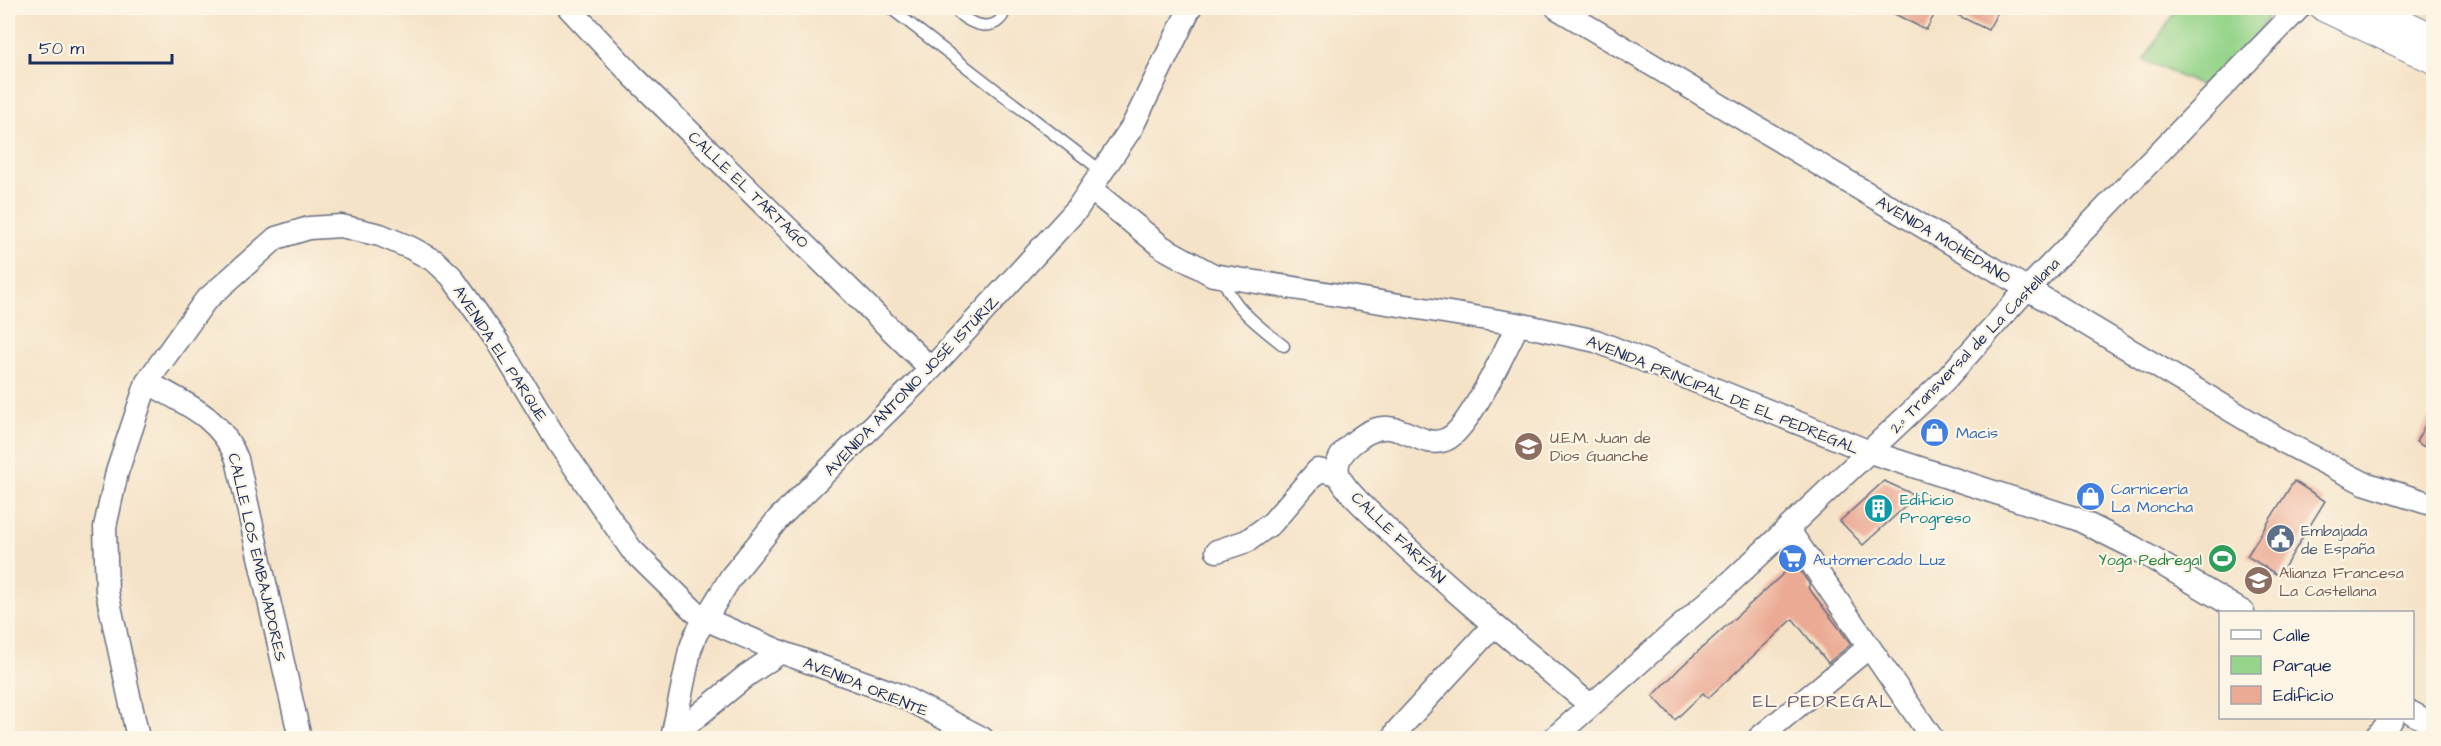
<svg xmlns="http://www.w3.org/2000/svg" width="2441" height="746" font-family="'Architects Daughter',sans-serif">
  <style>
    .green { fill: #95d48a; stroke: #588274; stroke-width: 1.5 }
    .building { fill: #ebaa94 }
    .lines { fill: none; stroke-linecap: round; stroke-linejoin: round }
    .service-casing { stroke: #676e83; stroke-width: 13 }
    .minor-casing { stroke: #676e83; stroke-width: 25 }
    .tertiary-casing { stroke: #676e83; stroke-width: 29 }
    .service { stroke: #fff; stroke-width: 10 }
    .minor { stroke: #fff; stroke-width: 22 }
    .tertiary { stroke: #fff; stroke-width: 27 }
    .labels { text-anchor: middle; stroke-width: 4.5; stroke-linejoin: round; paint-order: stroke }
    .street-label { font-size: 16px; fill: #1b2f5e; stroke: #fcf5e5 }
    .shop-label { font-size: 16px; fill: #366cbe; stroke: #fcf5e5; text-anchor: start }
    .education-label { font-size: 16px; fill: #785e54; stroke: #fcf5e5; text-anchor: start }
    .culture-label { font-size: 16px; fill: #0d838f; stroke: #fcf5e5; text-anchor: start }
    .service-label { font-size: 16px; fill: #4e5e75; stroke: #fcf5e5; text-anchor: start }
    .leisure-label { font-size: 16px; fill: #27864d; stroke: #fcf5e5; text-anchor: end }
    .neighbourhood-label { font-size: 18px; letter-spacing: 1.5px; fill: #645a71; stroke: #fcf5e5 }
  </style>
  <rect width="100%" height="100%" fill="#fcf5e5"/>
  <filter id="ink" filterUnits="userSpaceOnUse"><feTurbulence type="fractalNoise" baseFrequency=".0167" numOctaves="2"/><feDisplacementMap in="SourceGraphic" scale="12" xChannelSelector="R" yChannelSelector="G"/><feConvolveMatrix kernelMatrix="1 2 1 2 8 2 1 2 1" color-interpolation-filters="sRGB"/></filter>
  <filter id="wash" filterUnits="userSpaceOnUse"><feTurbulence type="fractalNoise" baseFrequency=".008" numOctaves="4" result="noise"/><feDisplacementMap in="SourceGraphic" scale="24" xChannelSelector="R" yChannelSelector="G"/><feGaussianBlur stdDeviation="1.35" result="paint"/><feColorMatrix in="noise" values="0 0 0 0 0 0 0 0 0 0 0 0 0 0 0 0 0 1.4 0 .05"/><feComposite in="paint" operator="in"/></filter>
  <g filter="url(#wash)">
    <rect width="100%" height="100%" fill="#f5e3c8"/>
    <path class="green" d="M2177,8H2262L2271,12L2219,94L2144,60Z"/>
    <g id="blocks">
      <path class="building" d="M1883,8H1938L1926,30Z
        M1943,8H2000L1988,30Z
        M2433,410V452L2416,442Z
        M1884,481L1917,496L1863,545L1840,521Z
        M2294,481L2325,501L2279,576L2247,556Z
        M1795,563L1810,585L1808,587L1851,644L1828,663L1793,619L1708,698L1703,693L1675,720L1653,696L1680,668Z"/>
    </g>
  </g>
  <g filter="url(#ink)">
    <use href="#blocks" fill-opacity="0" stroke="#676e83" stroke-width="1.5"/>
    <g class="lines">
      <defs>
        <path id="service" d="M890,8L1104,173
          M954,8C967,26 999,36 1006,8
          M1222,277C1233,308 1259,326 1284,346"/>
        <path id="minor" d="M569,8L633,76L931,369
          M1557,8L2284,442L2364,483L2434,505
          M1092,190L1162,247L1213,275L1518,324L1596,341L1870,452L2077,519L2133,547L2243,612
          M1518,324C1507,347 1468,430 1447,439C1417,453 1398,408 1358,439C1347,447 1335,458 1338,472C1341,488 1369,511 1381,523C1448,588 1519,646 1590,705
          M147,382C185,404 220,416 237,459L300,738
          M1788,529L1932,738
          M1217,551L1247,541L1272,523L1318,470L1338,474
          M2412,713L2434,725
          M1396,732L1493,626
          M673,736L746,676L781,652
          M138,738L107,592L105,527L117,472L147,382L205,301L276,238L309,228L341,226L380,235L411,248L435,261L451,276L497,341L559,444L631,549L693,610L705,619L781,652L899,695L982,738
          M672,738L690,650L696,634L731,577L779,518L931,369L1077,209L1132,127L1190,8
          M1554,738L1734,579L1945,380L2027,289L2299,8
          M1759,738L1869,647
          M2375,738L2393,718"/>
        <path id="tertiary" d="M2324,8L2434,60
          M2372,8L2434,38"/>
      </defs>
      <use href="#service" class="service-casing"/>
      <use href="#minor" class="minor-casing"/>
      <use href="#tertiary" class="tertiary-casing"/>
      <use href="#service" class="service"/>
      <use href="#minor" class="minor"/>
      <use href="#tertiary" class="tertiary"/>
    </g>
  </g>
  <defs>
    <symbol id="shop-disc" viewBox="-11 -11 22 22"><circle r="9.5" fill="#3f7fe0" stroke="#fcf5e5"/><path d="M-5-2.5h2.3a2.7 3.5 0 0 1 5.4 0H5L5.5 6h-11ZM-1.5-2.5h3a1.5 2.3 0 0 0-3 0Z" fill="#fff"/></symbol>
    <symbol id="school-disc" viewBox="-11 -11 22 22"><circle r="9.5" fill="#8d6e63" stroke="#fcf5e5"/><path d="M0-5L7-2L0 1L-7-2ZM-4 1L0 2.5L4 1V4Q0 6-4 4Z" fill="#fff"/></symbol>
    <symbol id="building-disc" viewBox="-11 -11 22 22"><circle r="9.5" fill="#0f9aa8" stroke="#fcf5e5"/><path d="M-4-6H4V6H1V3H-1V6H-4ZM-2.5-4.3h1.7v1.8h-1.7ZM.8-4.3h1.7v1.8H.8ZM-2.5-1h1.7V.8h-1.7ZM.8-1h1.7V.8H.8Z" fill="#fff"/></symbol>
    <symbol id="civic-disc" viewBox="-11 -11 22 22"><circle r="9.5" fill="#5c6f8a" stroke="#fcf5e5"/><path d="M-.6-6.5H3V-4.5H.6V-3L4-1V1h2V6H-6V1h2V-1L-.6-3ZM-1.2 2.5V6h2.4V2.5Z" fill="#fff"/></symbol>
    <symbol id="supermarket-disc" viewBox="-11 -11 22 22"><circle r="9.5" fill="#3f7fe0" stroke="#fcf5e5"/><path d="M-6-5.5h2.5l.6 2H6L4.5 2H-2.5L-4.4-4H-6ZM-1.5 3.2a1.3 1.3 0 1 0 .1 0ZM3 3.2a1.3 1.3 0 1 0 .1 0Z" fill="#fff"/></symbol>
    <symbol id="stadium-disc" viewBox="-11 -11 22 22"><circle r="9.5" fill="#2e9e5b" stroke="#fcf5e5"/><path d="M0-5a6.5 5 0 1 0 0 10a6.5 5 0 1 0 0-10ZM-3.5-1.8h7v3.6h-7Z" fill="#fff"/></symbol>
  </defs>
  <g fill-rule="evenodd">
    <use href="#shop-disc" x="1918" y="416" width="33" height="33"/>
    <use href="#school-disc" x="1512" y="430" width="33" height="33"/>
    <use href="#shop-disc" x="2074" y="480" width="33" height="33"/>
    <use href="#building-disc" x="1862" y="492" width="33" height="33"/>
    <use href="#civic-disc" x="2264" y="522" width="33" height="33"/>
    <use href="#supermarket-disc" x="1776" y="542" width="33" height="33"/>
    <use href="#stadium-disc" x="2206" y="542" width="33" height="33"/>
    <use href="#school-disc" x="2242" y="564" width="33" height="33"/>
  </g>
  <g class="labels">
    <g class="street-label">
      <text transform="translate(749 189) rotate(44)" y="6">CALLE EL TARTAGO</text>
      <text transform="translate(1944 239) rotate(31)" y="6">AVENIDA MOHEDANO</text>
      <text transform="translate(1974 345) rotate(-46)" y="6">2.ª Transversal de La Castellana</text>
      <text transform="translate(501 353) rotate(57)" y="6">AVENIDA EL PARQUE</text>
      <text transform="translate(911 385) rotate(-46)" y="6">AVENIDA ANTONIO JOSÉ ISTÚRIZ</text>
      <text transform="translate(1723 394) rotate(22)" y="6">AVENIDA PRINCIPAL DE EL PEDREGAL</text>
      <text transform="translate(1399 537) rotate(44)" y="6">CALLE FARFÁN</text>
      <text transform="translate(258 557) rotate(77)" y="6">CALLE LOS EMBAJADORES</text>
      <text transform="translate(866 686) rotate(22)" y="6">AVENIDA ORIENTE</text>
    </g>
    <g class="shop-label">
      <text x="1956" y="438">Macis</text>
      <text x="2111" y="494">Carnicería<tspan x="2111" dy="18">La Moncha</tspan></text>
      <text x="1813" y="565">Automercado Luz</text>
    </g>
    <g class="education-label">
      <text x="1550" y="443">U.E.M. Juan de<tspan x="1550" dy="18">Dios Guanche</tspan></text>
      <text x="2279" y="578">Alianza Francesa<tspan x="2279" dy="18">La Castellana</tspan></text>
    </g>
    <g class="culture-label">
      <text x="1900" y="505">Edificio<tspan x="1900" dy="18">Progreso</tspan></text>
    </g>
    <g class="service-label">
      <text x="2301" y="536">Embajada<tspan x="2301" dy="18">de España</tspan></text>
    </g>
    <g class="leisure-label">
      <text x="2202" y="565">Yoga Pedregal</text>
    </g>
    <g class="neighbourhood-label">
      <text x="1823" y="707">EL PEDREGAL</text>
    </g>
  </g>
  <rect width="2441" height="746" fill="none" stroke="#fcf5e5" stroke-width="30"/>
  <rect x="2219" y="611" width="195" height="108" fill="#fcf5e5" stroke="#a2a6af" stroke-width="1.5"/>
  <rect x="2231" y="630" width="30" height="9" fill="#ffffff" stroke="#a2a6af" stroke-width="1.5"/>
  <text x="2273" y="641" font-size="18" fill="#1b2f5e">Calle</text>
  <rect x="2231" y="656" width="30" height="18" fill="#95d48a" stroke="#a2a6af" stroke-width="1.5"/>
  <text x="2273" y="671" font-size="18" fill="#1b2f5e">Parque</text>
  <rect x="2231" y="686" width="30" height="18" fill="#ebaa94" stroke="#a2a6af" stroke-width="1.5"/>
  <text x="2273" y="701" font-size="18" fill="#1b2f5e">Edificio</text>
  <path d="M30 54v9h142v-9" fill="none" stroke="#1b2f5e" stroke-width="3"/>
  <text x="39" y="54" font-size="18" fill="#1b2f5e" stroke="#fcf5e5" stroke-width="4.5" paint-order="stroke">50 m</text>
</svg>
